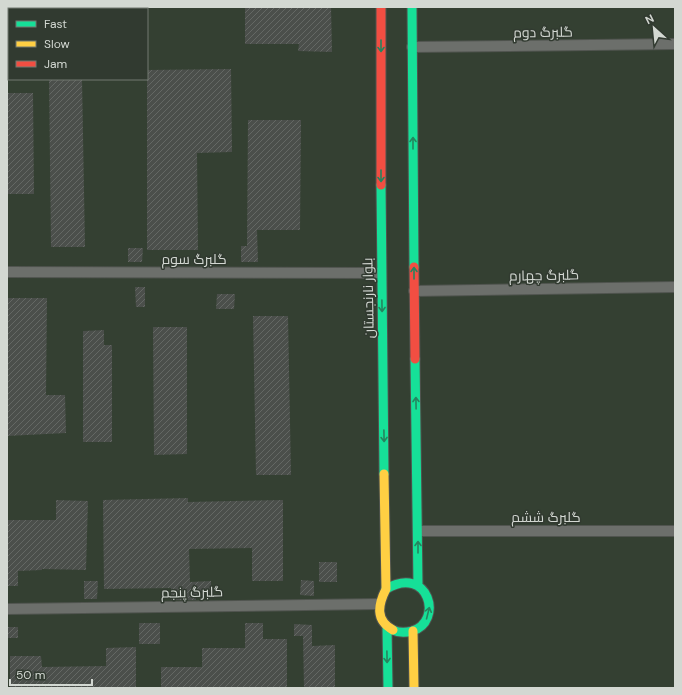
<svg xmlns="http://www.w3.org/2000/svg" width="682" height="695" font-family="'DM Sans',Cairo,sans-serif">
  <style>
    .built { fill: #344032; fill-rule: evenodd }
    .building { fill: url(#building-hatch) }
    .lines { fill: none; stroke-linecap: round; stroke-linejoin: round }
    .street-casing { stroke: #50544f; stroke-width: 12 }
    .fast-casing { stroke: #50544f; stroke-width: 11 }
    .slow-casing { stroke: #50544f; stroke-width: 11 }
    .jam-casing { stroke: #50544f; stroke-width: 11 }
    .street { stroke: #6c6f6b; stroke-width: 10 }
    .fast { stroke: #16e098; stroke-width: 9 }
    .slow { stroke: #ffcf43; stroke-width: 9 }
    .jam { stroke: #f24e42; stroke-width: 9 }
    .oneway { stroke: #25855f }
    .labels { text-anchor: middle; stroke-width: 3; stroke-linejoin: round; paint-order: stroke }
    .street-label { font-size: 14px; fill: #d3d8d2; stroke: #313a30 }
  </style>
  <defs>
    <pattern id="building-hatch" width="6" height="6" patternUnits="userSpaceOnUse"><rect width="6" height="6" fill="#4b4f4b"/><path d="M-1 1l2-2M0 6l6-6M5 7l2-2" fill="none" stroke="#646864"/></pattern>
  </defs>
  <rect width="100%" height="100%" fill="#333832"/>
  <path class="built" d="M7,7H675V688H7ZM9,9H147V79H9Z"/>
  <path class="building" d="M245,7H331L332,52L298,51L299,44H245Z
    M231,69L232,152L197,153L198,250H147V70Z
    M49,79H82L85,247H51Z
    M7,93H33L34,194H7Z
    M248,120H301L300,230H257L258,262H241V246H247Z
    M128,248H143L142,262H128Z
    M135,287H145V307H136Z
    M217,294H235L234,309H216Z
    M7,298H47L46,395H65L66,433L7,436Z
    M253,316H288L291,475H256Z
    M153,327H187V454L154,455Z
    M104,330V345H112V442H83V331Z
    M188,498V502L283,500V581H252V548L189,549L190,582L211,581V596H196V600H171V588L104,589L103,500Z
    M56,500L88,501L86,570L42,569V570L18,571V586H7V520H56Z
    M319,562H337V582H319Z
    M301,580L314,581V596L300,595Z
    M84,581H98L97,599H84Z
    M139,623H160V644H139Z
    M245,623H263V639H287V688H161V667H202V648H245Z
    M294,624L312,625V646L335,645V688H304L303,636H294Z
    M7,627H18V638H7Z
    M136,647V688H10V656H41L42,667L106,666V648Z"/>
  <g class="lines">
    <defs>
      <path id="street" d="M412,47L675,44
        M7,272L381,273
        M414,291L675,287
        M418,531H675
        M7,609L378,604"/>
      <path id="fast" d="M412,7L414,267
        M381,185L384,474
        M415,359L418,586
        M386,589C429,564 444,622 412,631C405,633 399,633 393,630
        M387,627L388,688"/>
      <path id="slow" d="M384,474L386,589C378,605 375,620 393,630
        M413,631L414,688"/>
      <path id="jam" d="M381,7V185
        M414,267L415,359"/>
    </defs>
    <use href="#street" class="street-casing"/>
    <use href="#fast" class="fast-casing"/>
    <use href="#slow" class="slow-casing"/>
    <use href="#jam" class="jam-casing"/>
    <use href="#street" class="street"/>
    <use href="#fast" class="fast"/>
    <use href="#slow" class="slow"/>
    <use href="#jam" class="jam"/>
  </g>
  <defs><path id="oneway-shaft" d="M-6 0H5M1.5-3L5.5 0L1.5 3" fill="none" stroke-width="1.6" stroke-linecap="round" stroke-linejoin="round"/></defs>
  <g class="oneway">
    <use href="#oneway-shaft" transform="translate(381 46) rotate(90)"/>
    <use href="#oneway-shaft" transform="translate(413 143) rotate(-90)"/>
    <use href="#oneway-shaft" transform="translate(381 176) rotate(90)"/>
    <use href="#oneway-shaft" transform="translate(414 273) rotate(-90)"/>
    <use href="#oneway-shaft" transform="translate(382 306) rotate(89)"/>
    <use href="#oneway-shaft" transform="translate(416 403) rotate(-91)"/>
    <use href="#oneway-shaft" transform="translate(384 436) rotate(89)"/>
    <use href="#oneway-shaft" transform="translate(418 547) rotate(-90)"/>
    <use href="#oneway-shaft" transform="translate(428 613) rotate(-76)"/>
    <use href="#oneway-shaft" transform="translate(387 657) rotate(89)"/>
  </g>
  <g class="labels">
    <g class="street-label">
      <text transform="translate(543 32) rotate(-1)" y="5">گلبرگ دوم</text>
      <text x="194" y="264">گلبرگ سوم</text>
      <text transform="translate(544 275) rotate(-1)" y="5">گلبرگ چهارم</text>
      <text transform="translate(368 298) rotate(-91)" y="5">بلوار نارنجستان</text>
      <text x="546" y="522">گلبرگ ششم</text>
      <text transform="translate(192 592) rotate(-1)" y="5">گلبرگ پنجم</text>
    </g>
  </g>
  <rect width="682" height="695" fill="none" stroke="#d3d8d2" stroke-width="16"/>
  <rect x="8" y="8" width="140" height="72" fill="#313a30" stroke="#727971"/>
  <rect x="16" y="21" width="20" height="6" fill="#16e098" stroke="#727971"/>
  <text x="44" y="28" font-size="12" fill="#d3d8d2">Fast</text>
  <rect x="16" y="41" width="20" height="6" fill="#ffcf43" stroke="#727971"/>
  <text x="44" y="48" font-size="12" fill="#d3d8d2">Slow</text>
  <rect x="16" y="61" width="20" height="6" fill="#f24e42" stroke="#727971"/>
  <text x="44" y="68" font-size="12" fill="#d3d8d2">Jam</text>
  <g transform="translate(654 28) rotate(333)" stroke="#313a30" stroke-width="3" paint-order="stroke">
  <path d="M0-3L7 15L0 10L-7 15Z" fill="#d3d8d2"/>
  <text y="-6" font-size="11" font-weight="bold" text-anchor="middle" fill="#d3d8d2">N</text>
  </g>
  <path d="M10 679v6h82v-6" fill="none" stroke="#d3d8d2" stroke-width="2"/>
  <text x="16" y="679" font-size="12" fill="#d3d8d2" stroke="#313a30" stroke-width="3" paint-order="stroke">50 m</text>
</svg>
